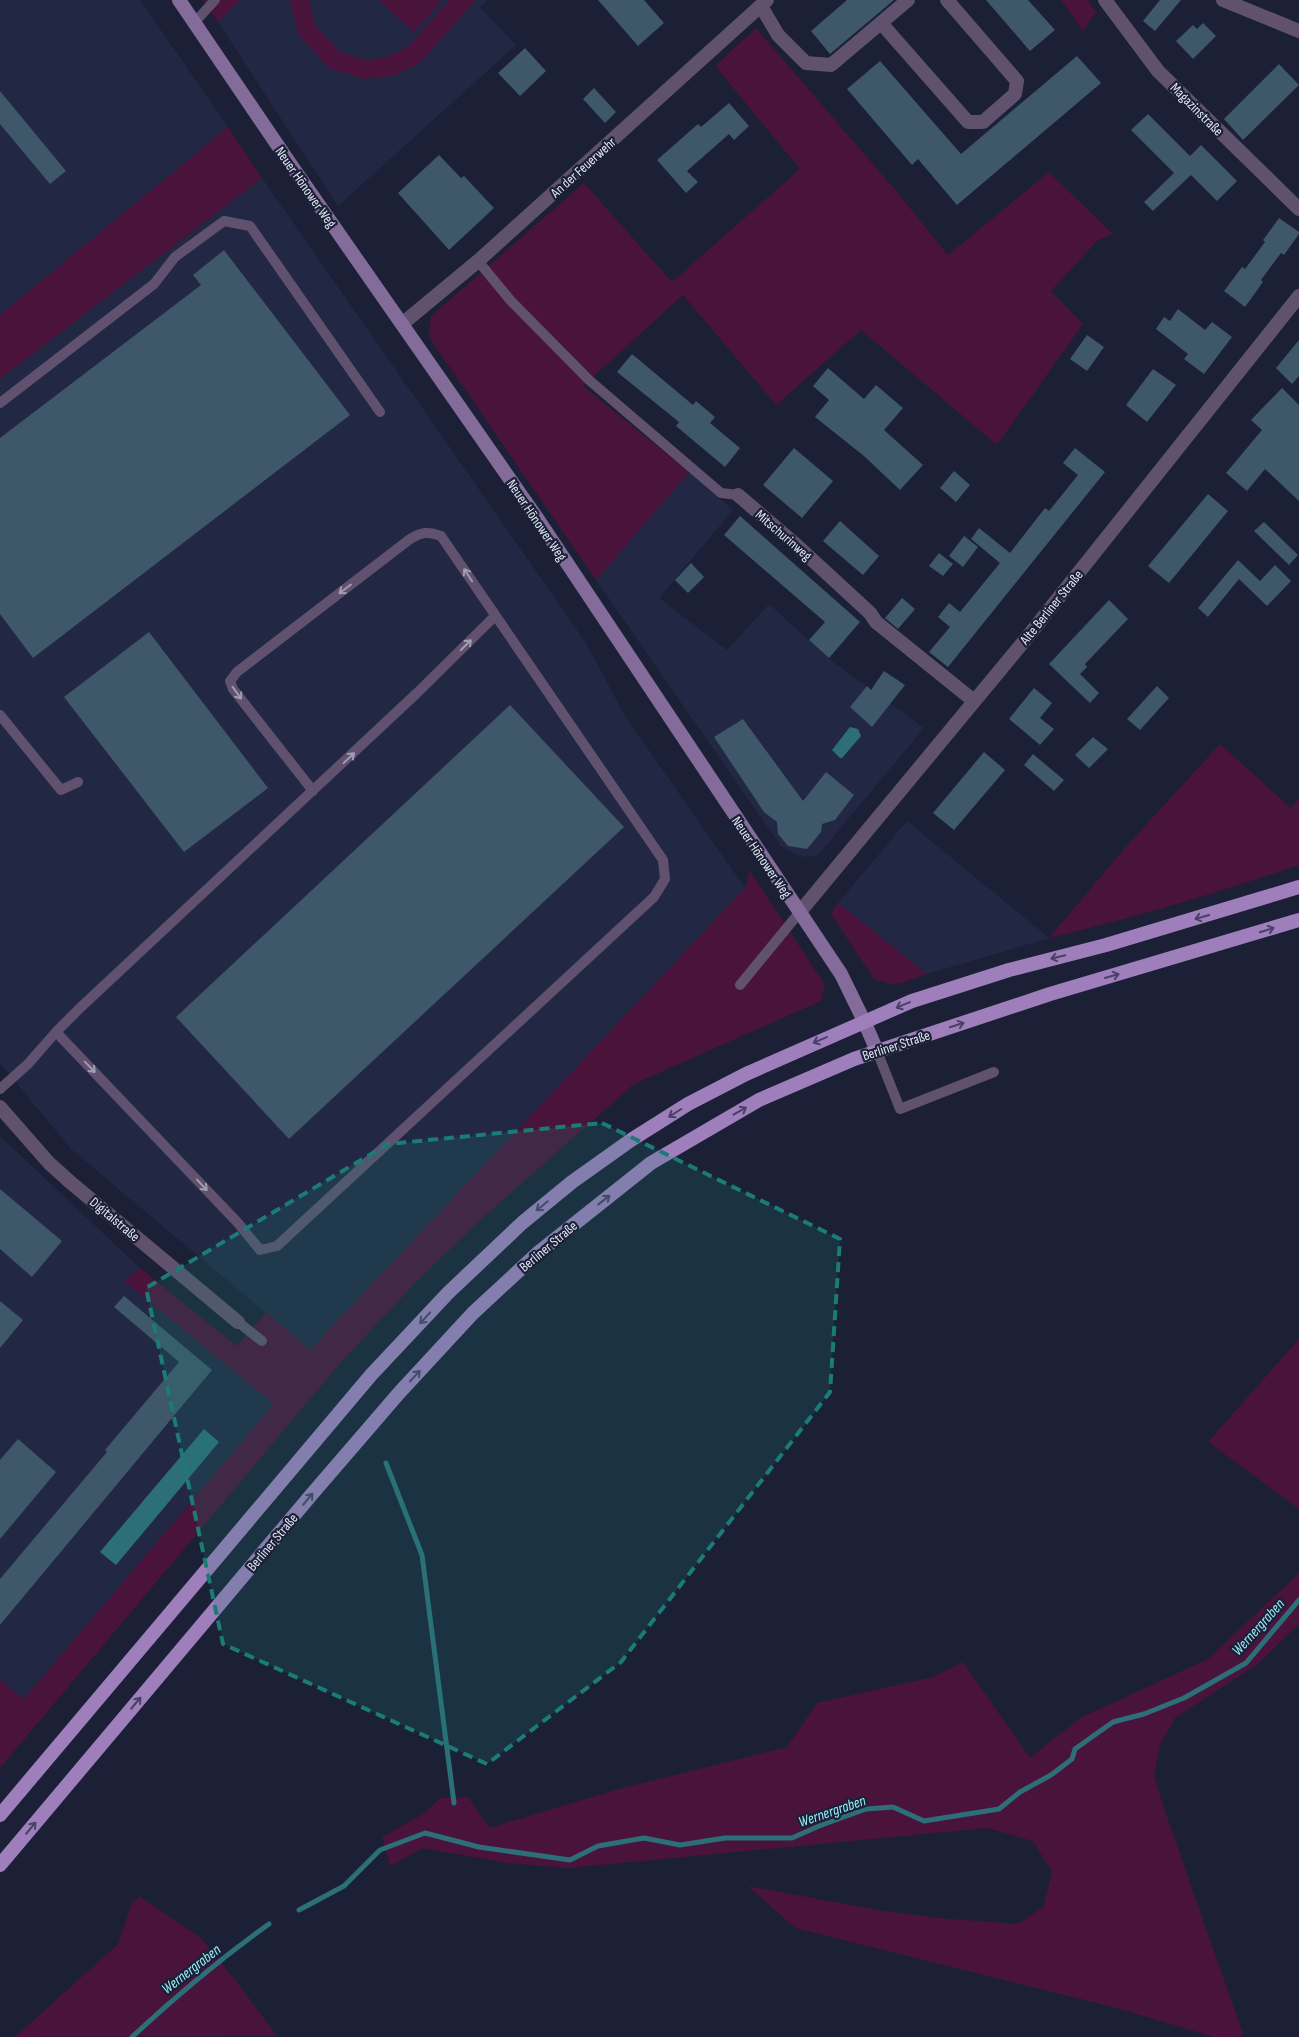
<svg xmlns="http://www.w3.org/2000/svg" width="1299" height="2037" font-family="'Sofia Sans Condensed',sans-serif">
  <style>
    .built { fill: #222844 }
    .green { fill: #4a133b }
    .water { fill: #2d6f78 }
    .lines { fill: none; stroke-linecap: round; stroke-linejoin: round }
    .stream { stroke: #2d6f78; stroke-width: 5 }
    .building { fill: #3e5769 }
    .service { stroke: #60516f; stroke-width: 10 }
    .minor { stroke: #60516f; stroke-width: 14 }
    .secondary { stroke: #836b9a; stroke-width: 14 }
    .primary { stroke: #9e7fbc; stroke-width: 14 }
    .oneway { stroke: #a19cb2 }
    .oneway2 { stroke: #494165 }
    .marked { fill: #1a7c75; fill-opacity: 0.2; stroke: #1a7c75; stroke-width: 4; stroke-dasharray: 10 6; stroke-linejoin: round }
    .labels { text-anchor: middle; stroke-width: 4.5; stroke-linejoin: round; paint-order: stroke }
    .street-label { font-size: 14px; fill: #e2e6f5; stroke: #1b2036 }
    .water-label { font-size: 15px; font-style: italic; fill: #97eefb; stroke: #1b2036 }
  </style>
  <rect width="100%" height="100%" fill="#1b2036"/>
  <path class="built" d="M0,0H140L228,127L0,315Z
    M240,0H487L480,7L516,45L338,206L218,22Z
    M262,178L586,643L625,716L745,888L310,1350L71,1149L0,1063V379Z
    M689,472L733,510L659,598L727,650L769,604L829,659L924,728L818,855L804,857L790,852L780,845L596,580Z
    M907,821L1049,938L927,974L838,903Z
    M0,1136L140,1268L125,1281L274,1404L24,1699L0,1680Z"/>
  <path class="green" d="M203,0H240L218,22Z
    M290,0H309L316,27L339,51L366,60L387,57L409,46L449,0H476L421,62L393,76L364,79L329,68L299,36Z
    M378,0H442L414,32Z
    M1061,0H1088L1096,12L1083,31Z
    M756,28L897,192L948,255L1049,172L1113,234L1098,240L1051,291L1083,324L997,445L861,330L776,405L683,295L583,386L689,472L596,580L429,337L431,316L584,183L672,282L800,169L715,66Z
    M228,127L262,178L0,379V315Z
    M1220,744L1291,808L1299,799V865C1217,893 1134,918 1049,938L1123,850Z
    M750,871L825,985L821,1001L634,1084L478,1222L417,1281L337,1367L0,1768V1680L24,1699L274,1404L124,1281L140,1268L237,1346L266,1312L310,1350L745,888Z
    M838,903L927,974L901,983L889,984L874,979L831,914Z
    M1299,1339V1509L1208,1442Z
    M1299,1573V1624L1259,1663L1175,1718L1160,1745L1154,1776L1165,1811L1243,2034L1239,2037H1214L1113,2007L795,1928L748,1886L877,1910L939,1918L1018,1924L1043,1907L1052,1872L1033,1841L987,1828L569,1868L507,1863L423,1848L390,1866L382,1837L423,1814L440,1798L468,1797L489,1828L619,1789L787,1747L817,1703L933,1677L963,1662L1030,1758L1080,1718L1208,1659Z
    M139,1896L201,1938L237,1982L277,2036L15,2037L118,1944L132,1903Z"/>
  <path class="water" d="M850,727L858,729L861,736L842,758H840L832,750Z
    M204,1429L219,1442L116,1565L100,1552Z"/>
  <g class="lines">
    <path class="stream" d="M386,1463L422,1555L454,1803
      M299,1910L344,1886L380,1850L425,1833L479,1847L570,1860L598,1846L644,1838L680,1845L725,1838H792L819,1826L866,1809L893,1807L924,1821L999,1809L1020,1792L1051,1775L1072,1759L1075,1749L1113,1722L1144,1714L1184,1698L1246,1663L1299,1600
      M132,2037C175,1997 220,1959 269,1924"/>
  </g>
  <path class="building" d="M598,0H644L664,23L638,46Z
    M847,0H894L830,54L811,31Z
    M986,0H1028L1055,30L1030,51Z
    M1160,0H1181L1155,31L1143,21Z
    M1203,23L1216,36L1193,59L1176,41L1193,25L1197,29Z
    M525,48L546,71L520,96L498,73Z
    M1077,56L1101,83L957,205L918,159L912,165L847,89L880,61L961,154Z
    M1279,64L1299,85L1243,140L1224,119Z
    M594,88L616,112L605,123L583,99Z
    M0,91L66,171L50,184L0,124Z
    M729,103L749,126L734,140L729,134L687,171L698,182L686,193L657,160L698,124L701,127Z
    M1148,114L1190,156L1201,145L1237,181L1217,201L1191,175L1153,211L1144,202L1174,173L1131,130Z
    M439,155L461,178L464,176L494,208L449,250L398,193Z
    M1279,218L1299,232V234L1284,255L1281,253L1272,265L1261,280L1263,282L1245,307L1224,291L1242,267L1245,269L1265,242L1263,240Z
    M224,250L350,415L33,658L0,614V438L201,285L193,275Z
    M1178,309L1205,330L1212,322L1232,337L1204,374L1184,359L1188,354L1156,329L1164,317L1170,321Z
    M1087,335L1104,347L1087,371L1070,359Z
    M1299,340V376L1292,384L1276,368Z
    M632,354L693,405L696,401L715,417L710,423L740,448L725,467L676,426L679,422L617,372Z
    M828,368L864,399L876,385L903,408L884,430L923,465L900,490L864,456L815,417L829,400L813,386Z
    M1153,369L1176,385L1147,422L1126,405Z
    M1282,388L1299,405V501L1265,469L1247,491L1226,473L1262,430L1251,420Z
    M794,448L833,481L802,518L763,485Z
    M1075,448L1105,472L948,667L929,652L950,627L938,617L949,603L960,612L1000,563L971,539L979,528L1010,553L1045,508L1049,511L1078,475L1063,463Z
    M954,471L970,485L956,502L940,488Z
    M1208,494L1228,511L1169,583L1148,566Z
    M740,516L860,622L829,658L809,640L825,622L724,535Z
    M840,521L879,556L863,575L823,541Z
    M1264,522L1298,555L1289,565L1254,531Z
    M964,536L978,547L963,567L949,556Z
    M939,553L953,564L943,576L929,566Z
    M1238,560L1260,581L1275,565L1291,581L1267,606L1239,579L1208,617L1198,608Z
    M691,563L704,577L688,593L675,580Z
    M902,598L915,609L898,629L885,618Z
    M1109,600L1128,619L1085,664L1087,667L1080,674L1099,693L1090,703L1049,664Z
    M149,632L268,788L184,852L64,697Z
    M884,671L905,685L872,727L850,707L867,686L871,690Z
    M1157,686L1169,698L1140,730L1127,719Z
    M1034,688L1052,703L1040,718L1054,729L1040,745L1009,719Z
    M510,705L624,827L289,1139L176,1017Z
    M743,719L803,801L826,772L854,795L835,820L822,824L821,832L807,849L788,846L778,834L777,822L764,812L714,737Z
    M1093,737L1108,749L1089,768L1075,755Z
    M984,752L1005,770L954,830L933,813Z
    M1033,754L1064,780L1054,791L1024,765Z
    M0,1189L62,1241L32,1277L0,1249Z
    M124,1296L212,1370L0,1625V1579L107,1452L105,1450L179,1362L114,1307Z
    M0,1301L23,1320L0,1348Z
    M18,1439L56,1472L0,1539V1460Z"/>
  <g class="lines">
    <path class="service" d="M194,23L215,0
      M478,261L511,301L589,380L721,493L738,495
      M0,403L154,284L175,257L224,221L250,226L380,412
      M0,715L61,790L78,782
      M740,985L799,913
      M56,1032L238,1223L260,1250L277,1246L654,897L665,879L663,860L441,536C428,531 422,532 410,539L237,672L230,681L233,689L313,791
      M877,1051L900,1109L994,1072
      M0,1089L28,1064L56,1032L80,1008L417,693L495,616
      M238,1322L262,1341"/>
    <path class="minor" d="M1105,0L1158,71L1299,209
      M1223,0L1299,31
      M761,6L778,35L806,63L831,65L908,0
      M881,23L968,122H983L1015,94L1017,81L947,0
      M402,324L478,261L767,0
      M738,495L794,543L870,613L876,622L974,701
      M799,913L1025,640L1299,296
      M0,1107L49,1163L69,1181L238,1322"/>
    <path class="secondary" d="M179,0L291,165L537,518L841,974L864,1021L877,1051"/>
    <path class="primary" d="M0,1815L371,1375L448,1293L522,1223L572,1182L631,1140L688,1104L746,1074L912,1001L1009,970L1106,945L1299,887
      M0,1865L312,1494L399,1393L473,1313L539,1252L651,1163L759,1100L854,1059L1050,994L1299,920"/>
  </g>
  <defs><path id="oneway-shaft" d="M-6 0H5M1.5-3L5.5 0L1.5 3" fill="none" stroke-width="1.6" stroke-linecap="round" stroke-linejoin="round" transform="scale(1.25)"/></defs>
  <g class="oneway">
    <use href="#oneway-shaft" transform="translate(468 575) rotate(-123)"/>
    <use href="#oneway-shaft" transform="translate(345 589) rotate(143)"/>
    <use href="#oneway-shaft" transform="translate(466 645) rotate(-45)"/>
    <use href="#oneway-shaft" transform="translate(237 693) rotate(54)"/>
    <use href="#oneway-shaft" transform="translate(349 758) rotate(-43)"/>
    <use href="#oneway-shaft" transform="translate(90 1067) rotate(46)"/>
    <use href="#oneway-shaft" transform="translate(202 1185) rotate(47)"/>
  </g>
  <g class="oneway2">
    <use href="#oneway-shaft" transform="translate(1202 917) rotate(164)"/>
    <use href="#oneway-shaft" transform="translate(1267 930) rotate(-17)"/>
    <use href="#oneway-shaft" transform="translate(1058 957) rotate(166)"/>
    <use href="#oneway-shaft" transform="translate(1112 976) rotate(-16)"/>
    <use href="#oneway-shaft" transform="translate(903 1005) rotate(157)"/>
    <use href="#oneway-shaft" transform="translate(957 1025) rotate(-18)"/>
    <use href="#oneway-shaft" transform="translate(820 1040) rotate(157)"/>
    <use href="#oneway-shaft" transform="translate(740 1111) rotate(-29)"/>
    <use href="#oneway-shaft" transform="translate(675 1113) rotate(148)"/>
    <use href="#oneway-shaft" transform="translate(604 1200) rotate(-38)"/>
    <use href="#oneway-shaft" transform="translate(542 1206) rotate(141)"/>
    <use href="#oneway-shaft" transform="translate(425 1318) rotate(133)"/>
    <use href="#oneway-shaft" transform="translate(415 1376) rotate(-47)"/>
    <use href="#oneway-shaft" transform="translate(308 1499) rotate(-50)"/>
    <use href="#oneway-shaft" transform="translate(136 1703) rotate(-50)"/>
    <use href="#oneway-shaft" transform="translate(31 1828) rotate(-50)"/>
  </g>
  <path class="marked" d="M602,1123L840,1239L830,1392L621,1662L487,1764L223,1644L146,1288L388,1144Z"/>
  <g class="labels">
    <g class="street-label">
      <text transform="translate(1197 109) rotate(45)" y="5">Magazinstraße</text>
      <text transform="translate(583 167) rotate(-42)" y="5">An der Feuerwehr</text>
      <text transform="translate(306 187) rotate(55)" y="5">Neuer Hönower Weg</text>
      <text transform="translate(537 520) rotate(56)" y="5">Neuer Hönower Weg</text>
      <text transform="translate(784 535) rotate(41)" y="5">Mitschurinweg</text>
      <text transform="translate(1051 607) rotate(-51)" y="5">Alte Berliner Straße</text>
      <text transform="translate(762 857) rotate(56)" y="5">Neuer Hönower Weg</text>
      <text transform="translate(896 1045) rotate(-18)" y="5">Berliner Straße</text>
      <text transform="translate(115 1219) rotate(40)" y="5">Digitalstraße</text>
      <text transform="translate(548 1246) rotate(-40)" y="5">Berliner Straße</text>
      <text transform="translate(272 1542) rotate(-50)" y="5">Berliner Straße</text>
    </g>
    <g class="water-label">
      <text transform="translate(1258 1627) rotate(-48)" y="5">Wernergraben</text>
      <text transform="translate(832 1811) rotate(-19)" y="5">Wernergraben</text>
      <text transform="translate(191 1969) rotate(-38)" y="5">Wernergraben</text>
    </g>
  </g>
</svg>
